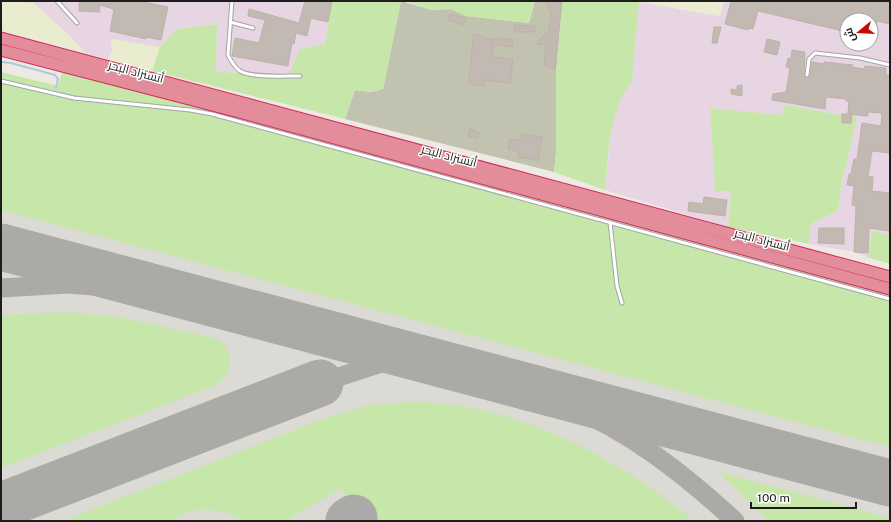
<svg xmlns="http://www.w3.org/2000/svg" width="891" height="522" font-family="'Public Sans',Cairo,sans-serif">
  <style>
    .industrial { fill: #e7d5e3; fill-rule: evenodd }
    .airport { fill: #dcdad4 }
    .construction { fill: #c1c2af }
    .farmland { fill: #e9ecce }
    .grass { fill: #c6e7a9 }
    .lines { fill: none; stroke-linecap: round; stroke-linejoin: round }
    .stream { stroke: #a4cdda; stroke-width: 2 }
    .taxiway { stroke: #acaaa7; stroke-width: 19 }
    .runway { stroke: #acaaa7; stroke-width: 47 }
    .building { fill: #c2bab2; stroke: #bfb1a6 }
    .service-casing { stroke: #a4a4a4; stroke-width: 5 }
    .motorway-casing { stroke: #d3295e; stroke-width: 13 }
    .service { stroke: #fff; stroke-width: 3 }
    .motorway { stroke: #e38c9a; stroke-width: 11 }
    .labels { text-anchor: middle; stroke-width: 3; stroke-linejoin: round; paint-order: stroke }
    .street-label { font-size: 12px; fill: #1d1d1d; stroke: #fff }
  </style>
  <rect width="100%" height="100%" fill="#eeeae3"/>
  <path class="industrial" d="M21,1H332L325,44L300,49L289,74L216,72L217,24L177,29L160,47L111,39L112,50L108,60L85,53L70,36L28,4Z
    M724,1H890V235L872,231L867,257L854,252L809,244L811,224L838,211L841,186L857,118L786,105L783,115L710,108L715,191L731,190L728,227L605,190L612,121L624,90L632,81L639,2L719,16ZM847,20H871V44H847Z"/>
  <path class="airport" d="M1,77L890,296V521H1Z"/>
  <path class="construction" d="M401,1L432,10L451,9L466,16L529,23L535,1H562L556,74V153L554,172L345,119L355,90L371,92L383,89Z"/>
  <path class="farmland" d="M1,1H21L28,3L33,2L70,36L85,53L1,30Z
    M633,1H724L720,16L674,7Z
    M111,39L160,47L152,71L108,60L112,50Z"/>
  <path class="grass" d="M332,1H401L383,89L371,92L355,90L345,119L152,71L160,47L177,29L217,24L216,72L289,74L300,49L325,44Z
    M405,1H535L529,23L466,16L451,9L432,10Z
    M562,1L639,2L632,81C608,112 609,153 605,190L554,172L556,153V74Z
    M64,66L890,288V447L1,210V72L58,86Z
    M786,105L857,118L841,186L838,211L811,224L809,244L728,227L731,191H715L710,108L782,115Z
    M872,231L890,235V264L867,257Z
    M65,312L123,318L215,338C235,349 235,373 216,385L1,468V315Z
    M413,401C516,404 616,456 694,521H362L342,488L285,521H243L227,513L204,509L188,512L168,521H63L328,417L369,405Z
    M719,472L890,518V521H768Z"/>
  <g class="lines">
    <path class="stream" d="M1,62L11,63L55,75L58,79L56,88"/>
    <path class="taxiway" d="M1,288L68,284L170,292
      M474,372C504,385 535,393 565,405C630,431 685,475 735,521
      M320,383L406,355"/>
    <path class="runway" d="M1,247L890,483
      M1,506L320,383
      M349,521L354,518"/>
  </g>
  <path class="building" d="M79,1H139L168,7L161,40L146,37V39L110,31L114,9L99,5L100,12L79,11Z
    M305,1H332L328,22L311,18L307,36L296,33L294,44L292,43L288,66L232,56L235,38L259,43L265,20L248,16L249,9L299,23Z
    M546,1H562L555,69L544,65L546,45L537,44L540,39L549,31L551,11L548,10L549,5Z
    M731,1H890V24L877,21L873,37H871V20H847V32L758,11L753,29L749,28L748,30L725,24Z
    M450,14L465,18L463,25L448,20Z
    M514,25L535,26V32H514Z
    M714,27H721L717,43H712Z
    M473,35H480L481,38L500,40V38L513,40L512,47L493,44L492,57L513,59L510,83L485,80V86L469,84Z
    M767,39L780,42L777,55L764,52Z
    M792,50L805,52L804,75L806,78L810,76L812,62L824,64V62L853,65L852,67L864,69L865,66L886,68V75H890V153L872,151L868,176L873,177L872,191L890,193V231L869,228L868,253L854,252L856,206L852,205L854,186L847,185L849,174H851L854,159H857L862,123L881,126L882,113L868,112V116L848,114L849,101H846V99L826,97L825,109L772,100L773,94L786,92L790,68L786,67L788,58L791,59Z
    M742,85V96L731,94V89L737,90V86Z
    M842,114H852L851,123H842Z
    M470,129L479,133L477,138L468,136Z
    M522,134L542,137L538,160L518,157L519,151L508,149L510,139L521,140Z
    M704,197L727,200L725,216L688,211L689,202L703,204Z
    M819,228H844V244L818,243Z"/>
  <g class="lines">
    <defs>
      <path id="service" d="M57,1L77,23
        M232,1L228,55C231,61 234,67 240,71C252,78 285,76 300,76
        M230,22L253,28
        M807,75L809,59L815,53L860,58L890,65
        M1,81L74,98L190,110L212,114L890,299
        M610,222L617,286L622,303"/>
      <path id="motorway" d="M1,38L890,277
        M1,50L239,112L890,289"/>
    </defs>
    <use href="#service" class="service-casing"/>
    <use href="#motorway" class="motorway-casing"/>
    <use href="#service" class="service"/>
    <use href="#motorway" class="motorway"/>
  </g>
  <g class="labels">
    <g class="street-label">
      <text transform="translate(136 72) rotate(15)" y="4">أتستراد البحر</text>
      <text transform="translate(449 156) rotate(15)" y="4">أتستراد البحر</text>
      <text transform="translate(762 240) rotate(15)" y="4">أتستراد البحر</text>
    </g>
  </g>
  <rect width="891" height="522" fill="none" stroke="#1d1d1d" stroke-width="4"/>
  <g transform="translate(859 32) rotate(252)"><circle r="19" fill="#ffffff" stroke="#a5a5a5"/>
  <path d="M0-3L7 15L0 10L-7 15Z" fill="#c40b06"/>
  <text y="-6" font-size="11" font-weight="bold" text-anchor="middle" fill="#1d1d1d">ش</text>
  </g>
  <path d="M751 502v6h105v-6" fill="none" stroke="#1d1d1d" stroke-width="2"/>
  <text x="757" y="502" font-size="12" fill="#1d1d1d" stroke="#ffffff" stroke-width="3" paint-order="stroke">100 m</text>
</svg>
